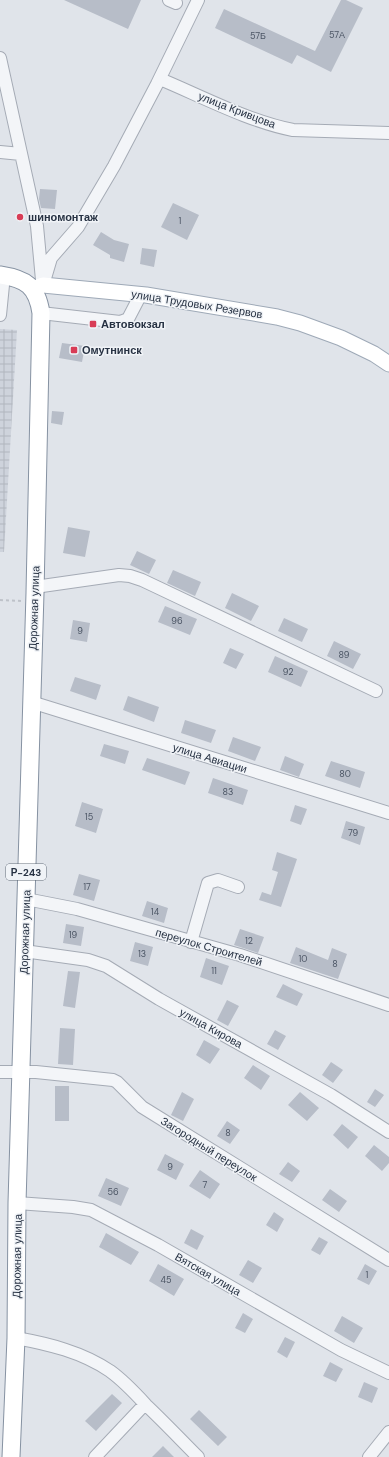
<svg xmlns="http://www.w3.org/2000/svg" width="389" height="1457" font-family="'DM Sans',sans-serif">
  <style>
    .industrial { fill: url(#industrial-grid) }
    .building { fill: #b7bdc8 }
    .lines { fill: none; stroke-linecap: round; stroke-linejoin: round }
    .minor-casing { stroke: #a5abb5; stroke-width: 14 }
    .major-casing { stroke: #9ea9b7; stroke-width: 17 }
    .highway-casing { stroke: #8692a2; stroke-width: 19 }
    .path { stroke: #bec2c9; stroke-width: 2; stroke-dasharray: 3 3; stroke-linecap: butt }
    .minor { stroke: #f3f5f8; stroke-width: 12 }
    .major { stroke: #fff; stroke-width: 15 }
    .highway { stroke: #fff; stroke-width: 17 }
    .poi-dot { fill: #d83c56; stroke: #f0f3f7; stroke-width: 1.5 }
    .labels { text-anchor: middle; stroke-width: 3; stroke-linejoin: round; paint-order: stroke }
    .number-label { font-size: 9px; fill: #4b5564 }
    .shield { fill: #f0f3f7; stroke: #636c79; stroke-width: 1 }
    .shield-label { font-size: 10px; font-weight: bold; fill: #273243 }
    .street-label { font-size: 11px; fill: #273243; stroke: #f0f3f7 }
    .poi-label { font-size: 11px; font-weight: bold; fill: #273243; stroke: #f0f3f7; text-anchor: start }
  </style>
  <defs>
    <pattern id="industrial-grid" width="8" height="8" patternUnits="userSpaceOnUse"><rect width="8" height="8" fill="#ced3dc"/><path d="M0 4h8M4 0v8" fill="none" stroke="#b1b6be"/></pattern>
  </defs>
  <rect width="100%" height="100%" fill="#e0e4ea"/>
  <path class="industrial" d="M0,329L17,330L4,552H0Z"/>
  <path class="building" d="M64,0H141L128,29Z
    M341,0H346L363,8L331,72L297,55L292,64L215,28L224,9L315,51Z
    M40,189L57,190L55,209L41,208L39,199Z
    M173,203L199,215L187,240L161,227Z
    M101,232L114,240L129,244L124,262L110,258V255L93,245Z
    M142,248L157,250L154,267L140,264Z
    M62,343L85,346L82,362L59,358Z
    M52,411L64,412L62,425L51,423Z
    M68,527L90,531L85,557L63,553Z
    M137,551L156,560L149,574L130,565Z
    M173,570L201,582L195,596L167,583Z
    M232,593L259,606L251,621L225,608Z
    M165,606L197,619L190,635L158,622Z
    M284,618L308,629L302,642L278,631Z
    M73,620L90,623L87,642L70,639Z
    M334,641L361,654L353,669L327,656Z
    M230,648L244,654L236,669L223,663Z
    M275,656L308,671L301,687L268,672Z
    M75,677L101,685L96,700L70,691Z
    M128,696L159,707L154,722L123,710Z
    M185,720L216,730L211,743L181,733Z
    M233,737L261,747L255,761L228,751Z
    M104,744L129,751L125,764L100,756Z
    M285,756L304,764L299,777L280,770Z
    M147,758L190,772L185,785L142,770Z
    M331,761L365,772L360,788L325,776Z
    M213,778L248,790L243,805L208,793Z
    M82,802L103,809L96,833L75,826Z
    M295,805L307,809L301,825L290,821Z
    M346,821L365,827L360,845L341,838Z
    M277,852L297,859L281,907L259,900L262,892L271,895L278,872L272,870Z
    M79,874L100,880L94,901L73,895Z
    M147,901L168,908L164,923L142,916Z
    M66,924L84,927L81,946L63,943Z
    M240,929L264,937L258,953L234,945Z
    M135,942L153,947L148,966L130,961Z
    M296,947L328,960L332,948L347,954L338,979L290,963Z
    M206,958L229,966L222,985L200,977Z
    M68,971L80,972L75,1008L63,1006Z
    M283,984L303,994L297,1006L276,997Z
    M227,1000L239,1006L228,1026L217,1020Z
    M60,1028L75,1029L73,1065L58,1064Z
    M275,1030L286,1036L278,1050L267,1044Z
    M204,1040L220,1049L210,1064L196,1055Z
    M331,1062L343,1070L333,1083L322,1075Z
    M253,1065L270,1076L261,1090L244,1078Z
    M55,1086H69V1121H55Z
    M375,1089L384,1095L375,1107L367,1102Z
    M182,1092L194,1099L183,1121L171,1115Z
    M300,1092L319,1108L307,1121L288,1105Z
    M227,1121L240,1130L230,1144L217,1136Z
    M342,1124L358,1137L348,1149L333,1135Z
    M374,1145L389,1157V1163L382,1171L365,1156Z
    M165,1154L184,1164L176,1180L157,1170Z
    M288,1162L300,1171L292,1182L279,1174Z
    M200,1170L220,1184L210,1199L189,1186Z
    M106,1178L129,1188L121,1206L98,1196Z
    M330,1189L347,1201L339,1212L322,1200Z
    M274,1212L284,1219L277,1232L266,1225Z
    M191,1229L204,1236L197,1250L184,1243Z
    M106,1233L139,1252L131,1265L99,1247Z
    M319,1237L328,1242L320,1255L311,1250Z
    M248,1260L262,1268L253,1283L239,1275Z
    M158,1264L184,1279L174,1296L149,1281Z
    M365,1264L377,1271L369,1285L357,1279Z
    M243,1313L253,1319L245,1333L235,1328Z
    M342,1316L363,1328L354,1343L334,1331Z
    M285,1337L295,1342L287,1358L277,1352Z
    M330,1362L343,1369L336,1382L323,1376Z
    M364,1382L378,1388L372,1403L358,1397Z
    M112,1394L122,1403L96,1431L85,1421Z
    M199,1410L227,1437L218,1446L190,1419Z
    M163,1446L174,1457H152Z"/>
  <g class="lines">
    <defs>
      <path id="minor" d="M169,0L176,3
        M0,58L37,226L42,280
        M160,79C201,96 250,122 293,130L389,133
        M0,152L21,154
        M43,285L51,258L78,227L114,166L157,84L198,0
        M41,313L120,322L128,319L141,294
        M0,315L4,275
        M35,587L119,575L130,576L142,580L376,691
        M31,702L389,813
        M26,899L77,909L240,955L389,1005
        M191,942L208,883L218,880L238,887
        M24,951L88,960L106,966L159,999L331,1095L389,1132
        M0,1072H36L113,1080L117,1082L142,1107L389,1260
        M17,1203L73,1207L91,1210L158,1245L341,1350L389,1373
        M16,1338C49,1344 82,1352 110,1371C124,1381 135,1393 146,1405C164,1422 181,1440 198,1457
        M95,1457L145,1404
        M369,1457L389,1432"/>
      <path id="major" d="M33,289L43,285L146,295L277,317L300,323L341,338L374,354L389,364"/>
      <path id="highway" d="M0,275C26,279 37,286 41,313L35,593L17,1203L16,1338L11,1457"/>
    </defs>
    <use href="#minor" class="minor-casing"/>
    <use href="#major" class="major-casing"/>
    <use href="#highway" class="highway-casing"/>
    <path class="path" d="M0,600L21,601"/>
    <use href="#minor" class="minor"/>
    <use href="#major" class="major"/>
    <use href="#highway" class="highway"/>
  </g>
  <g class="poi-dot">
    <circle cx="20" cy="217" r="4"/>
    <rect x="89" y="320" width="8" height="8" rx="2"/>
    <rect x="70" y="346" width="8" height="8" rx="2"/>
  </g>
  <g class="labels">
    <g class="number-label">
      <text x="337" y="38">57А</text>
      <text x="258" y="39">57Б</text>
      <text x="180" y="224">1</text>
      <text x="177" y="624">96</text>
      <text x="80" y="634">9</text>
      <text x="344" y="658">89</text>
      <text x="288" y="675">92</text>
      <text x="345" y="777">80</text>
      <text x="228" y="795">83</text>
      <text x="89" y="820">15</text>
      <text x="353" y="836">79</text>
      <text x="87" y="890">17</text>
      <text x="155" y="915">14</text>
      <text x="73" y="938">19</text>
      <text x="249" y="944">12</text>
      <text x="142" y="957">13</text>
      <text x="303" y="962">10</text>
      <text x="335" y="967">8</text>
      <text x="214" y="974">11</text>
      <text x="228" y="1136">8</text>
      <text x="170" y="1170">9</text>
      <text x="205" y="1188">7</text>
      <text x="113" y="1195">56</text>
      <text x="367" y="1278">1</text>
      <text x="166" y="1283">45</text>
    </g>
    <rect class="shield" x="6" y="864" width="40" height="16" rx="3"/>
    <g class="shield-label">
      <text x="26" y="876">Р-243</text>
    </g>
    <g class="street-label">
      <text transform="translate(237 110) rotate(21)" y="4">улица Кривцова</text>
      <text transform="translate(197 304) rotate(9)" y="4">улица Трудовых Резервов</text>
      <text transform="translate(34 608) rotate(-88)" y="4">Дорожная улица</text>
      <text transform="translate(210 758) rotate(17)" y="4">улица Авиации</text>
      <text transform="translate(25 932) rotate(-88)" y="4">Дорожная улица</text>
      <text transform="translate(209 947) rotate(16)" y="4">переулок Строителей</text>
      <text transform="translate(211 1028) rotate(29)" y="4">улица Кирова</text>
      <text transform="translate(209 1149) rotate(32)" y="4">Загородный переулок</text>
      <text transform="translate(17 1256) rotate(-89)" y="4">Дорожная улица</text>
      <text transform="translate(208 1274) rotate(30)" y="4">Вятская улица</text>
    </g>
    <g class="poi-label">
      <text x="28" y="221">шиномонтаж</text>
      <text x="101" y="328">Автовокзал</text>
      <text x="82" y="354">Омутнинск</text>
    </g>
  </g>
</svg>
